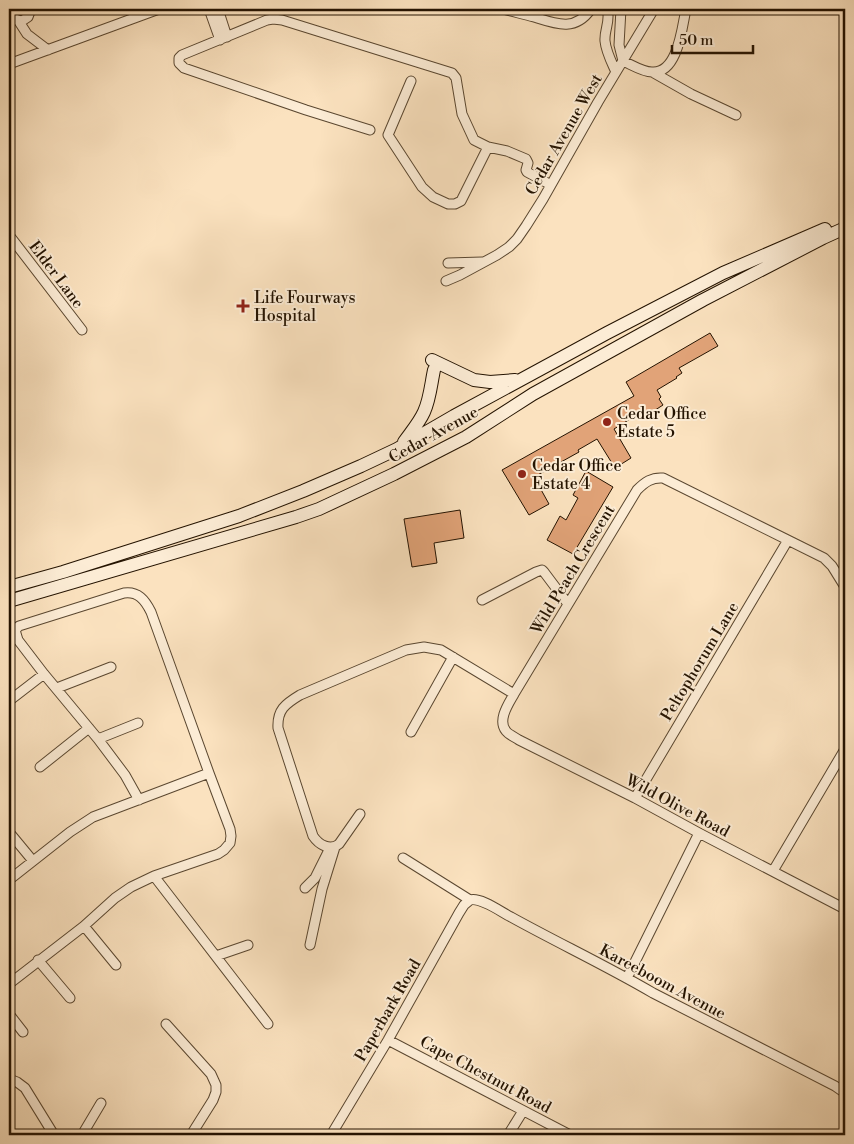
<svg xmlns="http://www.w3.org/2000/svg" width="854" height="1144" font-family="'Libre Bodoni',serif">
  <style>
    .building { fill: #e1a378; stroke: #241301 }
    .lines { fill: none; stroke-linecap: round; stroke-linejoin: round }
    .minor-casing { stroke: #5a4730; stroke-width: 11 }
    .secondary-casing { stroke: #241301; stroke-width: 14 }
    .minor { stroke: #fcecd5; stroke-width: 9 }
    .secondary { stroke: #fcecd5; stroke-width: 12 }
    .poi-dot { fill: #8f2418; stroke: #fcecd5; stroke-width: 2 }
    .labels { text-anchor: middle; stroke-width: 4; stroke-linejoin: round; paint-order: stroke }
    .street-label { font-size: 16px; fill: #241301; stroke: #fcecd5 }
    .poi-label { font-size: 16px; fill: #241301; stroke: #fcecd5; text-anchor: start }
  </style>
  <rect width="100%" height="100%" fill="#fbe2bf"/>
  <filter id="stains"><feTurbulence type="fractalNoise" baseFrequency=".004" numOctaves="4"/><feColorMatrix values="0 0 0 0 .2 0 0 0 0 .09 0 0 0 0 .02 0 0 0 .5 -.17"/></filter>
  <radialGradient id="worn" r=".72"><stop offset=".6" stop-color="#630" stop-opacity="0"/><stop offset="1" stop-color="#630" stop-opacity=".3"/></radialGradient>
  <path class="building" d="M710,333L718,346L679,368L682,373L676,377L677,378L657,390L661,397L659,399L663,405L646,416L643,411L614,429L631,458L615,468L597,439L578,450L579,452L534,477L549,504L529,515L502,470L634,396L626,382Z
    M586,471L613,487L573,554L547,540L560,516L566,520L578,498L573,495Z
    M460,510L464,538L434,543L437,563L412,567L404,519Z"/>
  <g class="lines">
    <defs>
      <path id="minor" d="M10,9C10,16 15,20 22,21L28,17L31,9
        M209,9L220,40
        M218,9L227,37
        M503,9C513,12 524,14 534,17C556,24 575,32 591,9
        M607,9C611,20 604,30 605,41C606,52 612,63 616,72
        M621,9L619,45L623,61C632,65 643,72 652,72C678,74 682,27 686,9
        M18,20L27,34L48,50
        M9,64L159,9
        M654,73L691,94L736,115
        M411,81L388,135L422,187L433,197L448,204H455L461,201L488,147
        M370,130L306,110L184,68L179,63V58L182,55L267,20L273,19L282,20L452,73L456,78L462,114L474,140L488,147L507,151L526,159L528,163L526,170L527,172L551,185
        M9,235L82,330
        M448,263L482,262
        M446,281L460,275L497,255L509,247L517,239L526,226L543,199L598,102L654,9
        M845,587L832,566L824,558L663,478C652,477 645,482 637,490L514,694C509,703 497,720 506,731C509,735 515,737 519,740L635,798L699,833L845,909
        M482,600L536,572L542,570L544,572L568,604
        M57,688L111,667
        M9,701L44,674
        M411,732L453,657
        M98,739L138,723
        M40,767L89,728
        M635,798L788,540
        M360,814L339,844C330,851 319,845 313,836L278,728C277,710 285,704 300,695L406,650L424,647L441,650L514,694
        M9,832L33,861
        M403,858L470,900
        M773,871L845,749
        M154,876L268,1024
        M9,880L70,832L93,817L209,773
        M305,888L315,878L328,852
        M470,900C481,897 501,912 511,917C558,943 607,966 653,993L835,1086L845,1093
        M84,926L116,965
        M310,945L322,889L335,847
        M216,956L248,945
        M38,960L70,998
        M627,978L699,833
        M9,984L84,926L115,898L131,887L154,876L218,854L224,850L230,843L231,836L230,829L209,773L151,612C145,600 138,591 124,593L19,626L15,630L18,640L44,674L98,739L125,775L139,800
        M9,1014L23,1032
        M166,1024L211,1074L216,1085V1092L213,1100L191,1135
        M388,1040L570,1135
        M9,1081L12,1080L17,1082L25,1088L54,1135
        M82,1135L101,1103
        M331,1135L388,1040L459,913L464,905L470,900
        M508,1135L523,1111"/>
      <path id="secondary" d="M432,360L474,380L490,382L515,380
        M404,442C411,432 419,423 424,412C430,399 431,384 434,370
        M9,587L63,572L239,516L303,491L361,466L397,449L454,416L607,333L723,273L825,229
        M9,601L296,517L319,509L394,474L466,437L533,394L703,300L823,238L845,228"/>
    </defs>
    <use href="#minor" class="minor-casing"/>
    <use href="#secondary" class="secondary-casing"/>
    <use href="#minor" class="minor"/>
    <use href="#secondary" class="secondary"/>
  </g>
  <g class="poi-dot">
    <path d="M240.5 298.5h5v5h5v5h-5v5h-5v-5h-5v-5h5z"/>
    <circle cx="607" cy="422" r="5"/>
    <circle cx="522" cy="474" r="5"/>
  </g>
  <g class="labels">
    <g class="street-label">
      <text transform="translate(563 134) rotate(-60)" y="6">Cedar Avenue West</text>
      <text transform="translate(57 274) rotate(53)" y="6">Elder Lane</text>
      <text transform="translate(433 434) rotate(-29)" y="6">Cedar Avenue</text>
      <text transform="translate(572 569) rotate(-59)" y="6">Wild Peach Crescent</text>
      <text transform="translate(699 661) rotate(-59)" y="6">Peltophorum Lane</text>
      <text transform="translate(678 805) rotate(28)" y="6">Wild Olive Road</text>
      <text transform="translate(663 981) rotate(28)" y="6">Kareeboom Avenue</text>
      <text transform="translate(387 1010) rotate(-60)" y="6">Paperbark Road</text>
      <text transform="translate(486 1074) rotate(28)" y="6">Cape Chestnut Road</text>
    </g>
    <g class="poi-label">
      <text x="254" y="303">Life Fourways<tspan x="254" dy="18">Hospital</tspan></text>
      <text x="617" y="419">Cedar Office<tspan x="617" dy="18">Estate 5</tspan></text>
      <text x="532" y="471">Cedar Office<tspan x="532" dy="18">Estate 4</tspan></text>
    </g>
  </g>
  <rect width="854" height="1144" fill="none" stroke="#fbe2bf" stroke-width="30"/>
  <rect x="10" y="10" width="834" height="1124" fill="none" stroke="#241301" stroke-width="2.5"/>
  <rect x="15" y="15" width="824" height="1114" fill="none" stroke="#241301"/>
  <path d="M672 45v8h81v-8" fill="none" stroke="#241301" stroke-width="2.5"/>
  <text x="679" y="45" font-size="15" fill="#241301" stroke="#fcecd5" stroke-width="4" paint-order="stroke">50 m</text>
  <rect width="100%" height="100%" filter="url(#stains)"/>
  <rect width="100%" height="100%" fill="url(#worn)"/>
</svg>
